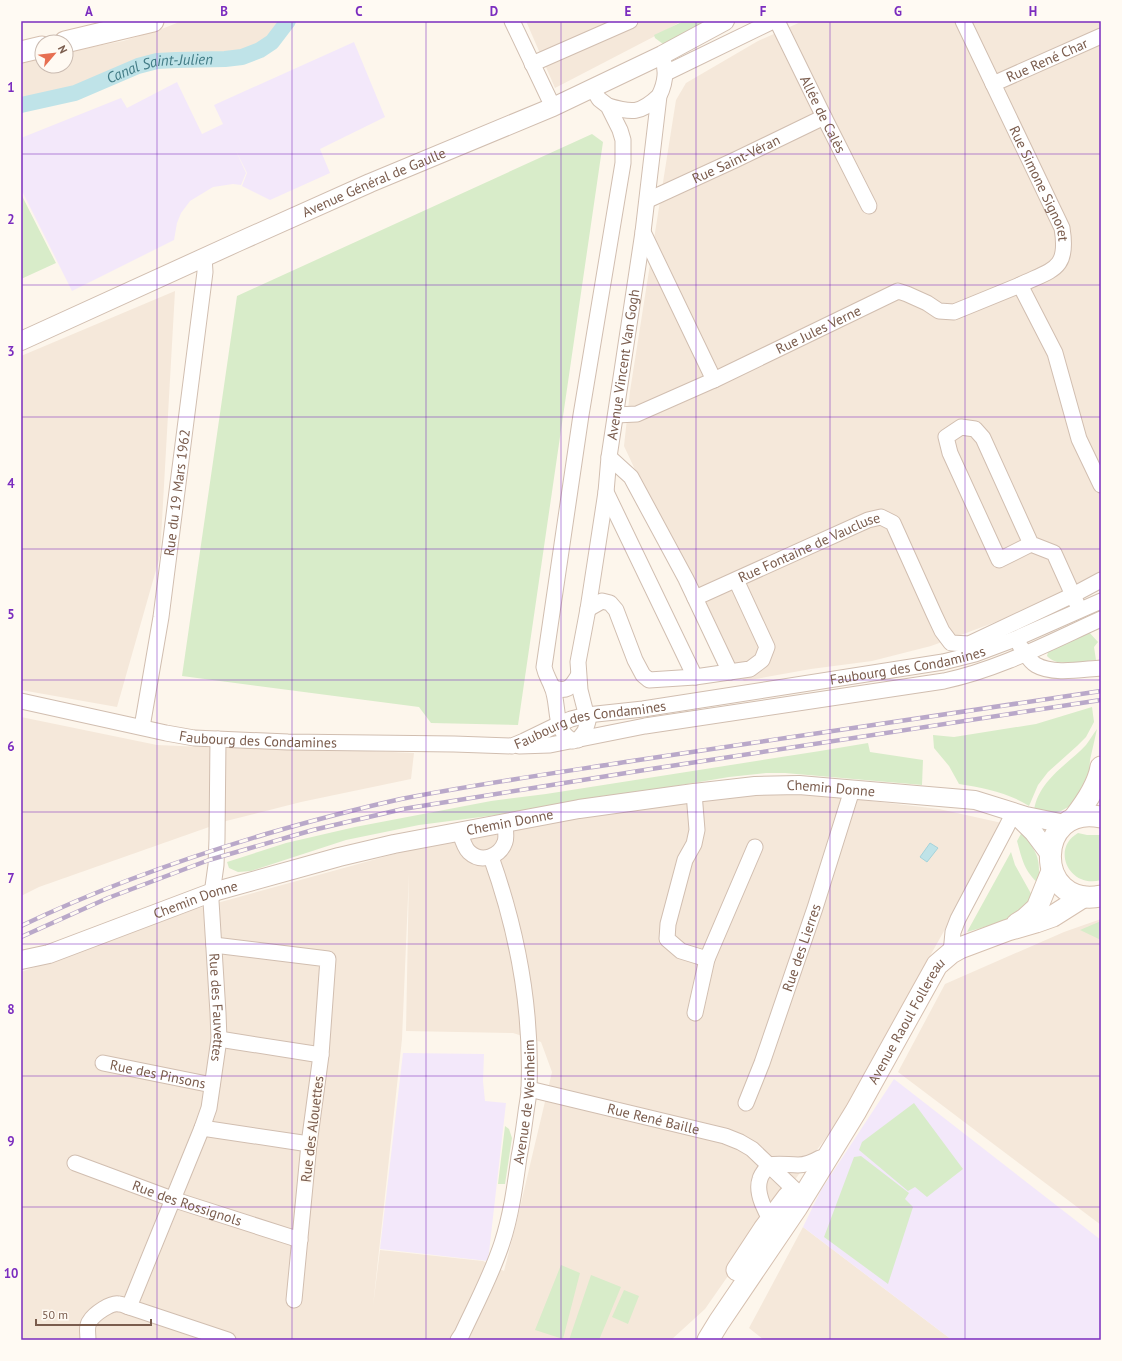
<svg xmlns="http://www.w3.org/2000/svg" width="1122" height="1361" font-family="'PT Sans',sans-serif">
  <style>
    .residential { fill: #f5e8da; fill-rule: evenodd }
    .education { fill: #f3e8fa }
    .green { fill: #d8ecc9 }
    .water { fill: #bfe3e8; stroke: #a5d3da }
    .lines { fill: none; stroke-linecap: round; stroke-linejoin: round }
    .canal { stroke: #bfe3e8; stroke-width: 16 }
    .minor-casing { stroke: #d1beb0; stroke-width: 17 }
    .tertiary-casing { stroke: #d1beb0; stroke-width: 20 }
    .secondary-casing { stroke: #d6c0b0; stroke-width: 23 }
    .minor { stroke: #fff; stroke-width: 15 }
    .tertiary { stroke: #fff; stroke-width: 18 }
    .secondary { stroke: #fff; stroke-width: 21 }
    .rail-casing { stroke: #b9a8c9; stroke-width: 4.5 }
    .rail { stroke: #fffaf3; stroke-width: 3; stroke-dasharray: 9; stroke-linecap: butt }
    .grid { fill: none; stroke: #7b2cbf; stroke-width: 1; stroke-opacity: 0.55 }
    .labels { text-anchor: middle; stroke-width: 3; stroke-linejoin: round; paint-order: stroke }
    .street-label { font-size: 14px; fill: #7a5c4d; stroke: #fffaf3 }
    .water-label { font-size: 15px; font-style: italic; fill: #437c86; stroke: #fffaf3 }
    .neatline { fill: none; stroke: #7b2cbf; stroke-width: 1.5 }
    .grid-label { font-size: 13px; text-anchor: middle; font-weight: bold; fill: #7b2cbf }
  </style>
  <rect width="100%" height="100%" fill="#fdf6ec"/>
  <path class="residential" d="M182,21H279L271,38L252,51L235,56H180L132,65L78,89L21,103V62L42,57V66H66V52L123,41L159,30Z
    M526,21H682L657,35L555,88Z
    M803,21H1101V583L931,646L872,661L811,669L744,681L722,656L624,446L630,391L676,100L686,83L758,41Z
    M175,291L160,556L117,707L21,690V356Z
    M21,717L157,745L227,748L326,749L414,753L411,779L301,802L226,821L39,887L21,896Z
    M790,792L837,797L939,809L1002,823L984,861L944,931L834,1127L799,1174L705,1309L671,1340H21V972L199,908L409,850L532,826L694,799ZM409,874L406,1031L513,1033L541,1042L552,1072L517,1220L504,1271L483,1261L380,1250L373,1306L402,1039Z
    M1101,919V1225L898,1072L945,984L1064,932Z
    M803,1227L952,1340H764L749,1328Z"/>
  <path class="education" d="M354,42L385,117L320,149L330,173L270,200L242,186L247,173L235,149L246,173L241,185L233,184L213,187L190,201L181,213L177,223L174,240L72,291L21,189V138L121,98L127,108L177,82L202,134L223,124L214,105Z
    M403,1053L484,1054L483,1081L485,1101L506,1103L488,1261L380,1249Z
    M894,1079L1101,1240V1340H952L803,1227L821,1190Z"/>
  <path class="green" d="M684,21H708L663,44L655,38L654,35Z
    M592,134L603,142L518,725L431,723L419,707L182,676L237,296Z
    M21,194L56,263L21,279Z
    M1088,631L1098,642L1094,647L1096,660C1082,661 1057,668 1047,656L1049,648Z
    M1092,707L1094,722L1086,737L1077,746L1048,772L1038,785L1029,806C1007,792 983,788 959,784L949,766L934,748L933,735L954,737L1036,724Z
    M1097,729L1090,760L1089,776L1078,797L1070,806L1061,811L1052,813L1034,810C1039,780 1067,765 1086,745C1090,740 1093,734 1097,729Z
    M868,743L870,752L923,760L922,785L785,773H766L729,777L520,812L419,825L346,840L251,871L238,872L229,868L227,862L286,843L355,827L491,801L546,794L820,751Z
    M1022,832C1038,854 1040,857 1039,884C1024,871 1022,859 1017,841Z
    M1078,833L1087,835H1099L1101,834V880C1070,889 1050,849 1078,833Z
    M1011,852L1015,865L1034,899L1019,913L1005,921L967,932Z
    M1101,921V940L1080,930Z
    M914,1103L963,1169L927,1197L915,1187L908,1191L859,1150L862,1142Z
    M505,1126L509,1129L512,1138L505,1184H498Z
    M861,1156L909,1193L905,1199L913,1207L888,1284L824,1237L854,1157Z
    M561,1265L580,1273L563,1339L535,1330Z
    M591,1275L621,1287L599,1340H569Z
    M624,1290L639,1296L628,1324L612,1317Z"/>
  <path class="water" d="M930,843L938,848L927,862L920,857Z"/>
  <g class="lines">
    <path class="canal" id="s1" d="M21,105L75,93L138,66L157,61L176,60L225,59L242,57L260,50L272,42L288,21"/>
    <defs>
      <g id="minor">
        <path d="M512,21L553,107"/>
        <path id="s2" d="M777,21L824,117L869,206"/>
        <path id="s3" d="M963,21L1062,228C1069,270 1053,269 1020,285L1055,353L1079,439L1101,485"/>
        <path d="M532,64L630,21"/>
        <path d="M666,73L773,21"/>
        <path id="s4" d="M993,84L1101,36"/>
        <path d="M608,106C632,113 640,114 659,96"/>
        <path id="s5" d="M648,200L735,160L824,117"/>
        <path d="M643,232L714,380"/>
        <path id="s6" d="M616,415L637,414L714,380L898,291L907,294L927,303L939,311L954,312L1020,285"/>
        <path d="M609,457L631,477L686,579L730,672"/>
        <path d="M606,492L695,677"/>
        <path d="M1031,544L999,560L950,453L946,437L961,427L975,429L983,438L1031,544L1054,553L1077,604"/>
        <path id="s7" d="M695,598L868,520L881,517L893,523L934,614L942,631L951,643L969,644L1073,595L1101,580"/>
        <path d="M588,609L602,601L610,603L616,610L635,660L643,675L649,680L695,677L750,669L762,660L767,647L736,580"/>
        <path d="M1020,646C1025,652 1029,661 1036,665C1053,675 1083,669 1101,668"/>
        <path d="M552,687C566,693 571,688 578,676"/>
        <path id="s8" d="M21,701L166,733L194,738L288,742L454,744L512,746L524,741L559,724L571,719L587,715L643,709L943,662L975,654L1015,639L1101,601"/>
        <path id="s9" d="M142,727L161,617L205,272L204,257"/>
        <path id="s10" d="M218,739L217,839L216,865L211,901L218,1013L219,1039L209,1108L202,1128L129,1307L228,1340"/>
        <path id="s11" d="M578,740L585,731L588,721L580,690L578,662L588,609L606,492L609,457L643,232L659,96C666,82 667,70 662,55"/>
        <path d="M573,741C552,730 560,706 552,687C549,679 546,676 544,667L581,415L623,163V140L620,130L608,106L599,99L593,89"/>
        <path d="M519,746L550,745L645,726L944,681C1000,669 1050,642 1101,619"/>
        <path d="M694,793L697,830L694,844L685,860L668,924L667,939L681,951L707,959L755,847"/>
        <path d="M460,832C462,839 464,847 469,852C482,864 500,856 505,842C507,837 505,829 505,823"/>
        <path d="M214,945L328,959L321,1055L309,1144L294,1300"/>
        <path d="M951,953L953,932L958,919L1006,828L1014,812"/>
        <path d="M695,1013L707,959"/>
        <path d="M219,1039L321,1055"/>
        <path id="s12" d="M103,1063L212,1085"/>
        <path id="s13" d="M529,1089L725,1136L740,1142L752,1149L794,1189L797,1194V1207"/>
        <path id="s14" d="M746,1103L762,1063L815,908L852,790"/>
        <path d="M202,1128L309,1144"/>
        <path id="s15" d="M75,1163L172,1199L300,1240"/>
        <path d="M776,1226C766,1215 755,1193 760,1179C761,1174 766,1169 769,1165C779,1163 788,1165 798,1165C806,1165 813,1162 820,1158"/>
        <path d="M88,1340C88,1334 86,1326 90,1321C94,1314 111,1302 119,1304C122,1304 126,1306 129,1307"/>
        <path id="s16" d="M458,1340L462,1334C476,1304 492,1274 502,1243C511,1216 515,1186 519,1157C522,1142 524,1127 526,1112C527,1104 529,1096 529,1088C532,1010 517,930 491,857"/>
      </g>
      <g id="tertiary">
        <path id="s17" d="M21,341L238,242L370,183L553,107L662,55L725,21"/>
        <path d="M1014,813L1034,833L1049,853"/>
        <path id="s18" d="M21,960L49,954L213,892L339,857L394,844L579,809L694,793L755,786L799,785L975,800L1026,816L1065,824"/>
      </g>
      <g id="secondary">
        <path d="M65,42L153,21"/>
        <path d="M21,52L42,47"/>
        <path d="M1101,817C1034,803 1033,909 1101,896"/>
        <path d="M1074,818C1085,804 1098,785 1101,767"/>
        <path d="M1017,924L1025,919L1037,908L1052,871"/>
        <path d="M737,1270L764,1229L788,1197"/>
        <path id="s19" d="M708,1340L719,1322L797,1207L856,1111L937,965L951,953L960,948L1008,930L1036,922L1053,916L1083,897"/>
      </g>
    </defs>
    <use href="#minor" class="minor-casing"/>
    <use href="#tertiary" class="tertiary-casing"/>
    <use href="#secondary" class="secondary-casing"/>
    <use href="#minor" class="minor"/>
    <use href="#tertiary" class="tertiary"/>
    <use href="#secondary" class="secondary"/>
    <defs>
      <path id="rail" d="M21,926C100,888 182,859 266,834C311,821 356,809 401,799C478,784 555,773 632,761C788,737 945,715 1101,691
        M21,937L108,898L209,860L313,830L403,809L651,769L1101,700"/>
    </defs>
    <use href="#rail" class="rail-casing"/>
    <use href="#rail" class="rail"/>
  </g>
  <path class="grid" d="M157,21V1340M292,21V1340M426,21V1340M561,21V1340M696,21V1340M830,21V1340M965,21V1340M21,154H1101M21,285H1101M21,417H1101M21,549H1101M21,680H1101M21,812H1101M21,944H1101M21,1076H1101M21,1207H1101"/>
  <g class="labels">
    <g class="street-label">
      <text dy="5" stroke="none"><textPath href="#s4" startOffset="59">Rue René Char</textPath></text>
      <text dy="5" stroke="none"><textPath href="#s2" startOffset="104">Allée de Calès</textPath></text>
      <text dy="5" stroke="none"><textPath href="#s5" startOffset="97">Rue Saint-Véran</textPath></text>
      <text dy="5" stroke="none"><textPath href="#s17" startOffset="387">Avenue Général de Gaulle</textPath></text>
      <text dy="5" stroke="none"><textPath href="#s3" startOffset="180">Rue Simone Signoret</textPath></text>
      <text dy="5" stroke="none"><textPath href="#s6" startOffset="221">Rue Jules Verne</textPath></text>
      <text dy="5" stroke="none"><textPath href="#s11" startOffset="383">Avenue Vincent Van Gogh</textPath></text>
      <text dy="5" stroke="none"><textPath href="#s9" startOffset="237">Rue du 19 Mars 1962</textPath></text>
      <text dy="5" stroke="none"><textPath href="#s7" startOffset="125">Rue Fontaine de Vaucluse</textPath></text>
      <text dy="5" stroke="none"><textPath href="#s8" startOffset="901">Faubourg des Condamines</textPath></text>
      <text dy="5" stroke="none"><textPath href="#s8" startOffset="577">Faubourg des Condamines</textPath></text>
      <text dy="5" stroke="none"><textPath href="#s8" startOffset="241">Faubourg des Condamines</textPath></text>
      <text dy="5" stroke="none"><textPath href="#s18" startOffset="833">Chemin Donne</textPath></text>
      <text dy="5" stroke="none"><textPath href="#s18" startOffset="509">Chemin Donne</textPath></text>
      <text dy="5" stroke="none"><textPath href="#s18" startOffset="185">Chemin Donne</textPath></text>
      <text dy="5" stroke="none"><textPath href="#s14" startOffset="165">Rue des Lierres</textPath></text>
      <text dy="5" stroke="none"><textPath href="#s10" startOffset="269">Rue des Fauvettes</textPath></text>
      <text dy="5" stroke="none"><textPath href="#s19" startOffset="376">Avenue Raoul Follereau</textPath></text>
      <text dy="5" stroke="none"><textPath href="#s12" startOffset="56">Rue des Pinsons</textPath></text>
      <text dy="5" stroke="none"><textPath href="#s16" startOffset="250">Avenue de Weinheim</textPath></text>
      <text dy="5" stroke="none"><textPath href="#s13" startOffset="128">Rue René Baille</textPath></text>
      <text transform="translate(312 1129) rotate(-83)" y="5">Rue des Alouettes</text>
      <text dy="5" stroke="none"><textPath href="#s15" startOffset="119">Rue des Rossignols</textPath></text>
    </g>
    <g class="water-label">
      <text dy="5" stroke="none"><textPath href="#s1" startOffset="145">Canal Saint-Julien</textPath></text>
    </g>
  </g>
  <rect width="1122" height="1361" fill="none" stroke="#fffaf3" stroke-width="44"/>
  <g transform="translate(54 54) rotate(62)"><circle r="19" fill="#fffaf3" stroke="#cabbb1"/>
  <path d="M0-3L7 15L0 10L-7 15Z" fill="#e76f51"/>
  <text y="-6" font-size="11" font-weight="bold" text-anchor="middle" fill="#7a5c4d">N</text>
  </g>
  <path d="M36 1319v6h115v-6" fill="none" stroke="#7a5c4d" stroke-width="2"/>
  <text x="42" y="1319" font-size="12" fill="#7a5c4d" stroke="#fffaf3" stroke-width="3" paint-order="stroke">50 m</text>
  <rect x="22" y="22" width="1078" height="1317" class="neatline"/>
  <g class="grid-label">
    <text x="89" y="16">A</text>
    <text x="224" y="16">B</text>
    <text x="359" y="16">C</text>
    <text x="494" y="16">D</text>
    <text x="628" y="16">E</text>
    <text x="763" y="16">F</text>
    <text x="898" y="16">G</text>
    <text x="1033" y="16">H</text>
    <text x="11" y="92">1</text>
    <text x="11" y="224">2</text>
    <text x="11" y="356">3</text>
    <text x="11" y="488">4</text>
    <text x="11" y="619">5</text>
    <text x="11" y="751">6</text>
    <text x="11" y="883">7</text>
    <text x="11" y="1014">8</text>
    <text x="11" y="1146">9</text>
    <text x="11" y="1278">10</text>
  </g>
</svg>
